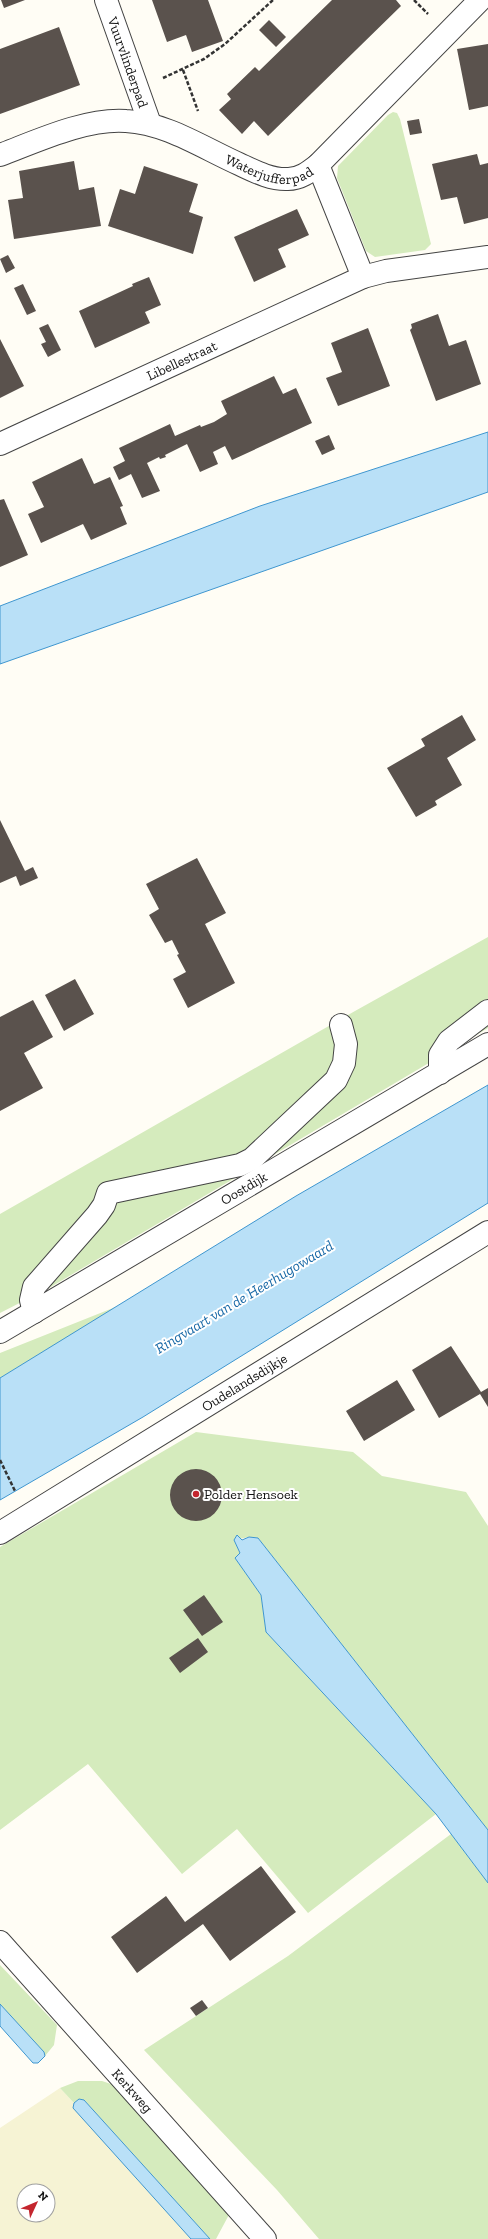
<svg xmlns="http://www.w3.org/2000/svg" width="488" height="2239" font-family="'Zilla Slab',serif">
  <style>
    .farmland { fill: #f6f3d4; fill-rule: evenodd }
    .green { fill: #d5ebbd }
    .water { fill: #b9e0f7; stroke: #3f96cf }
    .building { fill: #5a524d }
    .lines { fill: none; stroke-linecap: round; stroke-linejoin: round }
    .minor-casing { stroke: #444; stroke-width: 24 }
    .path { stroke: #333; stroke-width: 2.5; stroke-dasharray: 4 2; stroke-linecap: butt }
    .minor { stroke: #fff; stroke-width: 22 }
    .poi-dot { fill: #c4262e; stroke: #fff; stroke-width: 1.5 }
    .labels { text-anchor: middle; stroke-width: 4; stroke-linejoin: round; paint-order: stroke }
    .street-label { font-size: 14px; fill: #111; stroke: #fff }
    .poi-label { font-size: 14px; fill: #111; stroke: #fff; text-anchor: start }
    .water-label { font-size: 15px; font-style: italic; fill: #1768a6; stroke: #fff }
  </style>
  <rect width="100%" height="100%" fill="#fffdf5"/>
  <path class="farmland" d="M60,2088L74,2103V2108L191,2239H0V2128ZM24,2191H48V2215H24Z"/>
  <path class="green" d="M393,112L397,113L400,119L431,244L425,250L375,257L366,251L337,178L338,166L388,115Z
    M488,937V1028L49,1288L0,1313V1214L355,1011Z
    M123,1304L0,1378V1353Z
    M196,1432L353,1452L382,1476L466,1492L488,1526V1830L258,1538L249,1537L234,1540L240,1553L235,1558L261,1595L266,1632L436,1814L308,1913L237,1829L182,1874L88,1764L0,1830V1547Z
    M451,1834L488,1883V2239H319L277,2190L144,2050L288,1956Z
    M0,1965L57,2025L54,2045L45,2056L0,2004Z
    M78,2081H102L114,2085L231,2211L216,2239H210L84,2100L79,2099L74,2103L60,2088Z"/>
  <path class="water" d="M488,432V492L0,664V606L260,506Z
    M488,1085V1203L143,1417L0,1500V1378L296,1196Z
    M237,1535L242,1540L249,1537L258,1538L488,1830V1883L436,1814L266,1632L261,1595L235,1558L240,1553L234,1540Z
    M0,2004L44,2052L45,2056L38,2063H33L0,2026Z
    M79,2099L84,2100L210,2239H191L73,2108L74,2103Z"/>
  <path class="building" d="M1,0H25L4,8Z
    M152,0H208L223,41L192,52L186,35L167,42Z
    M332,0H396L401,6L268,136L254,121L242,134L219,110L231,99L227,94L255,67L259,71Z
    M269,20L286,37L276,47L259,30Z
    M59,27L80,85L0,114V49Z
    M488,44V106L469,110L457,49Z
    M419,119L422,133L410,135L407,121Z
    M477,154L480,165L488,163V218L464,224L457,197L441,200L432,164Z
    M74,161L79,190L94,187L101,226L14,239L8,200L23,198L19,171Z
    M144,166L198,184L189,212L203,217L193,254L108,226L120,189L135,194Z
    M297,209L309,235L278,249L286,267L254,282L234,237Z
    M8,255L15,268L6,273L0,259Z
    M149,277L161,305L145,312L150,323L95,348L79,311L133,286L132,284Z
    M23,284L36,311L27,315L14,288Z
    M438,314L449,346L466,340L481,384L436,401L410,330L412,328L411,324Z
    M48,324L61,350L48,357L41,344L46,342L39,328Z
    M368,328L390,386L338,406L326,378L342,372L331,343Z
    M0,339L24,386L0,398Z
    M274,376L283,394L296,388L312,423L232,460L225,446L213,452L218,464L200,472L187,444L165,455L166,457L160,459L159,457L147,463L160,491L142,498L131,474L119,480L113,467L125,461L119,448L170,424L175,436L200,425L201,427L214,422L227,414L221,401Z
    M329,435L335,449L322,455L315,441Z
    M82,458L94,484L110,477L123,506L120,507L127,524L91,540L83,524L41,543L28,514L44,507L32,482Z
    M4,499L28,555L0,567V500Z
    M462,715L476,740L447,758L462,785L435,801L437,805L416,817L387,768L425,746L421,739Z
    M0,820L25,871L33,867L38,878L20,886L16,876L0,883Z
    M197,858L226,913L205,924L235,983L188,1008L173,979L186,972L177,955L179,954L172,940L165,943L149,915L159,909L146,884Z
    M75,979L94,1014L64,1031L45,995Z
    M33,1000L53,1037L24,1053L43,1088L0,1111V1017Z
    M451,1346L481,1392L488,1388V1407L480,1394L439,1418L412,1370Z
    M397,1380L415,1410L364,1441L346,1411Z
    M170 1495a26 26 0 1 1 52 0a26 26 0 1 1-52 0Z
    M204,1595L223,1622L202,1636L183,1610Z
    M198,1638L208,1652L180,1673L169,1658Z
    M261,1866L296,1912L230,1961L203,1924L137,1973L111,1937L166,1896L185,1922Z
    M202,2000L208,2008L196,2016L190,2008Z"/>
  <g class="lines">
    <defs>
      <g id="minor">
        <path id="s1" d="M106,0L150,124"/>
        <path id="s2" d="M0,155C37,141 86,118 126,121C166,123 203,148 239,164C254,171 271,180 288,179C300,179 309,172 318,165L480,0"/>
        <path d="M318,165L363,277"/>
        <path id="s3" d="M0,444L363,277L386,271L488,257"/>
        <path d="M440,1073V1055L449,1041L488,1011"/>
        <path d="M34,1312L31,1300L34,1287L97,1215L104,1205L108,1193L240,1165L252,1159L336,1080L344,1063L346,1044L341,1025"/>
        <path id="s4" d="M0,1332L488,1044"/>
        <path id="s5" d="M0,1533L488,1232"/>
        <path id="s6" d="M0,1942L265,2239"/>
      </g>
    </defs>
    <use href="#minor" class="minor-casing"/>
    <path class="path" d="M414,0L428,14
      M183,70L198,111
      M163,78L204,59L225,44L273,0
      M0,1460L15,1491"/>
    <use href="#minor" class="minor"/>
  </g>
  <circle class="poi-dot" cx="196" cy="1494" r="4"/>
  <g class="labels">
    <g class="street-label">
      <text dy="5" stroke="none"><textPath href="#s1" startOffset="66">Vuurvlinderpad</textPath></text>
      <text dy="5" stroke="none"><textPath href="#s2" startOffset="285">Waterjufferpad</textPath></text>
      <text dy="5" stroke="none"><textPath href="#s3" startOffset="200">Libellestraat</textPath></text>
      <text dy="5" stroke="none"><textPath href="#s4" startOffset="283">Oostdijk</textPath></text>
      <text dy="5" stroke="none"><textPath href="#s5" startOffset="287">Oudelandsdijkje</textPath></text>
      <text dy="5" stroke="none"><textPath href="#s6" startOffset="199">Kerkweg</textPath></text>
    </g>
    <g class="poi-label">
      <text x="204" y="1499">Polder Hensoek</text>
    </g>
    <g class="water-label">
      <text transform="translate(244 1297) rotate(-31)" y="5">Ringvaart van de Heerhugowaard</text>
    </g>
  </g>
  <g transform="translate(36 2203) rotate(46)"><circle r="19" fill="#ffffff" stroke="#a0a0a0"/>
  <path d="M0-3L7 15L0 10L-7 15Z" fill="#c4262e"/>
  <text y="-6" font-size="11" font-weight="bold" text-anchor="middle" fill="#111111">N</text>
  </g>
</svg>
